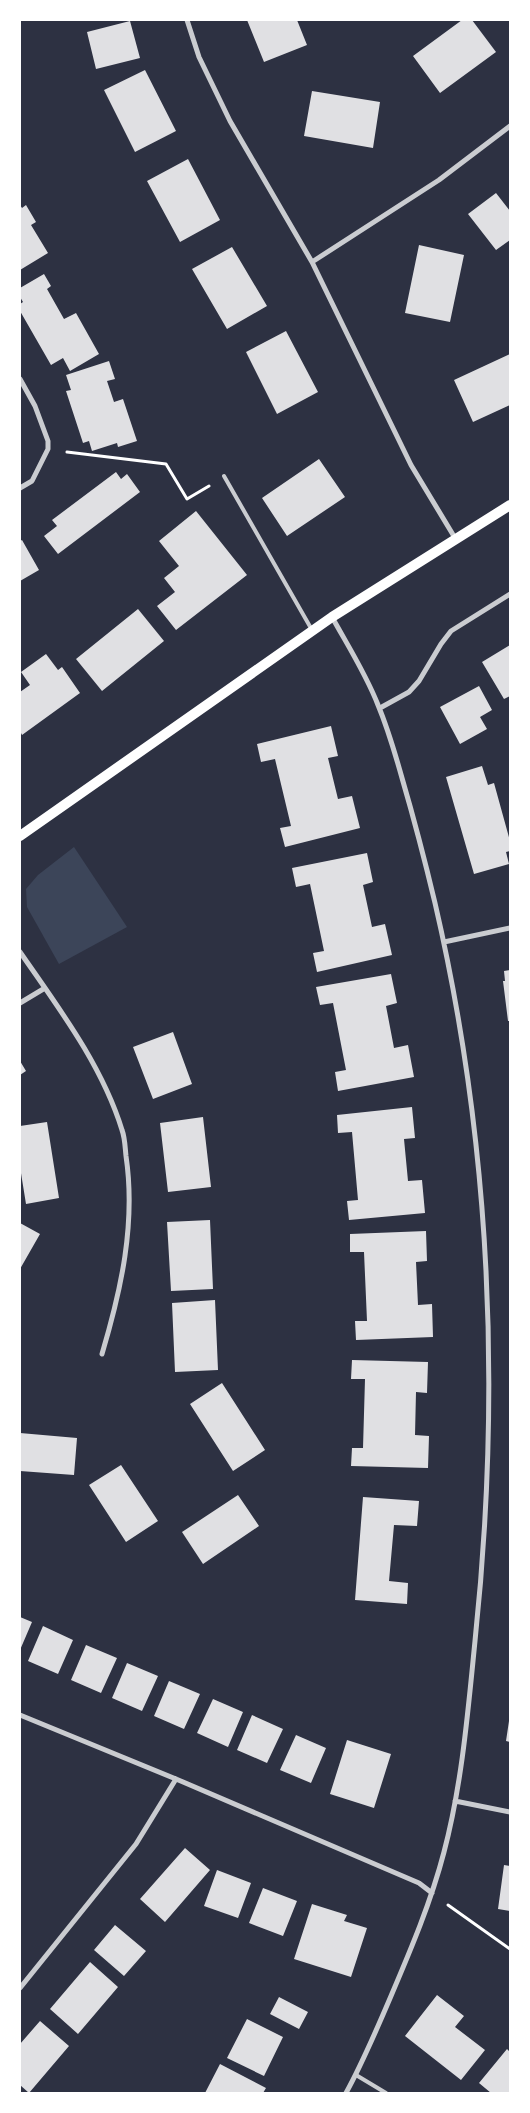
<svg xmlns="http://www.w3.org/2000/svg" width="530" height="2113" font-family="'Golos Text',sans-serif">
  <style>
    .green { fill: #3c4559 }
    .building { fill: #e0e0e3 }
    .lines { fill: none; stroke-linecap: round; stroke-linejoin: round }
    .path { stroke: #fff; stroke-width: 3 }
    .service { stroke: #caccd0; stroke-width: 4 }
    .minor { stroke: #caccd0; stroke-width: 5 }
    .secondary { stroke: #fff; stroke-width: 10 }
  </style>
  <rect width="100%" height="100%" fill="#2d3142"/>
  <path class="green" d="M74,847L127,927L59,964L27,907L26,889L38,875Z"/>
  <path class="building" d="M247,20H297L307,45L264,62Z
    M462,20H472L496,52L440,93L413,56Z
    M130,21L140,58L96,69L87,32Z
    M145,70L176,131L135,152L104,90Z
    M312,91L380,102L373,148L304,136Z
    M188,159L220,220L180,242L147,181Z
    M496,193L510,211V240L496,250L468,214Z
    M20,205L22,208L26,205L36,222L31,225L48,253L20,270Z
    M419,245L464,255L450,322L405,313Z
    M232,247L267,306L227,329L192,269Z
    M44,274L51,286L47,289L64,319L76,313L99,354L70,371L63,358L51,365L20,311V304L23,302L20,297V288Z
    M286,331L318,392L277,414L246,352Z
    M510,354V405L473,422L454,380Z
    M109,361L115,379L107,381L114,402L123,399L137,441L118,447L117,443L92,451L89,441L83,443L66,391L71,390L66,375Z
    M319,459L345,497L287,536L262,498Z
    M116,472L121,479L127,474L140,492L58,554L44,536L57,526L52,520Z
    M196,511L247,575L176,630L157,606L175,592L164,578L179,566L159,541Z
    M22,540L39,570L20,581V541Z
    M138,609L164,641L102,691L76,659Z
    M510,645V696L504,699L482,662Z
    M46,654L58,670L62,667L80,693L22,735L20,731V692L30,685L21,672Z
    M479,686L492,710L480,717L487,729L460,744L440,707Z
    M331,726L338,756L328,758L338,799L352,796L360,828L285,847L280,828L291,826L275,759L261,762L257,744Z
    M482,766L488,785L494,783L510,841V851L506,852L509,864L474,874L446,777Z
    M367,853L373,882L363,885L372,927L385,924L392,955L317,972L313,953L324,951L310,884L296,887L292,868Z
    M510,970V1021H508L503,981H505L504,971Z
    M391,974L397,1003L386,1006L394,1048L408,1045L414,1077L338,1091L335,1072L346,1070L333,1003L320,1005L316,987Z
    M173,1032L192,1084L153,1099L133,1047Z
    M20,1061L26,1071L20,1075Z
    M412,1107L415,1138L404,1139L408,1181L422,1180L425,1213L349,1220L347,1201L358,1200L352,1132L338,1133L337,1115Z
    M203,1117L211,1187L168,1192L160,1123Z
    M47,1122L59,1198L26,1204L20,1167V1126Z
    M210,1220L213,1289L171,1291L167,1222Z
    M20,1223L40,1234L20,1269Z
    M426,1231L427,1261L416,1262L418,1305L432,1304L433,1337L356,1340L355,1321H367L364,1252H350V1234Z
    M215,1300L218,1370L175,1372L172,1303Z
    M352,1360L428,1362L427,1393L416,1392L415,1435L429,1436L428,1468L351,1466L352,1448H363L365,1379H351Z
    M222,1383L265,1450L233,1471L190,1404Z
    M20,1433L77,1438L74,1475L20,1471Z
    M121,1465L158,1521L126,1542L89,1485Z
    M238,1495L259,1526L203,1564L182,1532Z
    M363,1497L419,1501L417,1526L394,1525L389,1581L408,1583L407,1604L355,1600Z
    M20,1617L32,1622L20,1650Z
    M43,1626L73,1640L58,1674L28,1661Z
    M86,1645L117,1658L101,1693L71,1680Z
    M127,1663L158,1676L142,1711L112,1698Z
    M169,1681L200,1694L184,1729L154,1716Z
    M213,1699L243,1712L228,1747L197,1733Z
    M252,1715L283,1729L267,1763L237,1750Z
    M509,1721H510V1742L506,1741Z
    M296,1735L326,1748L311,1783L280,1770Z
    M347,1740L391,1754L374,1808L330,1794Z
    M185,1848L210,1870L165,1922L140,1899Z
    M504,1865L510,1866V1911L498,1909Z
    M217,1870L251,1883L238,1918L204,1906Z
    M263,1888L297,1901L283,1936L249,1923Z
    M312,1904L347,1915L344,1921L367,1928L351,1977L294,1959Z
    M115,1925L146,1951L124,1976L94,1950Z
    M90,1962L118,1987L78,2034L50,2009Z
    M437,1995L464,2016L455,2027L485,2050L461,2080L405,2036Z
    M279,1997L308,2012L299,2029L270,2014Z
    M247,2019L283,2037L264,2076L227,2058Z
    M40,2021L69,2046L29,2093L20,2085V2044Z
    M507,2049L510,2052V2093H491L479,2083Z
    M220,2064L266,2088L263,2093H205Z"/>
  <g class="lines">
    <path class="path" d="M67,452L166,464L187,499L209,486
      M448,1905L510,1949"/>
    <path class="service" d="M224,476L312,630
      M356,2075L386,2093"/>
    <path class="minor" d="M187,20L199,57L230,121L312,262L411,465L455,538
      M312,262L439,180L510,126
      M20,379L35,406L48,441V449L32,481L20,488
      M332,617C348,646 366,674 378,705C388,729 395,753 402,778C414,819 425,861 435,903C491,1144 501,1395 475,1641C468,1711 462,1784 444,1852C431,1902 411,1949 391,1996C377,2029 363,2062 346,2093
      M380,708L409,692L419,681L441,644L451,631L510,594
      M444,942L510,928
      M20,952C58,1007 102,1065 122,1130C125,1138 125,1147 126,1156C136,1224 121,1290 102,1354
      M20,1003L45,988
      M20,1715L176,1779L419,1883L432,1893
      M455,1801L510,1812
      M20,1988L136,1844L176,1779"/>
    <path class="secondary" d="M20,836L332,617L510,505"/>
  </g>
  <rect width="530" height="2113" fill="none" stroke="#ffffff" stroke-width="42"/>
</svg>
